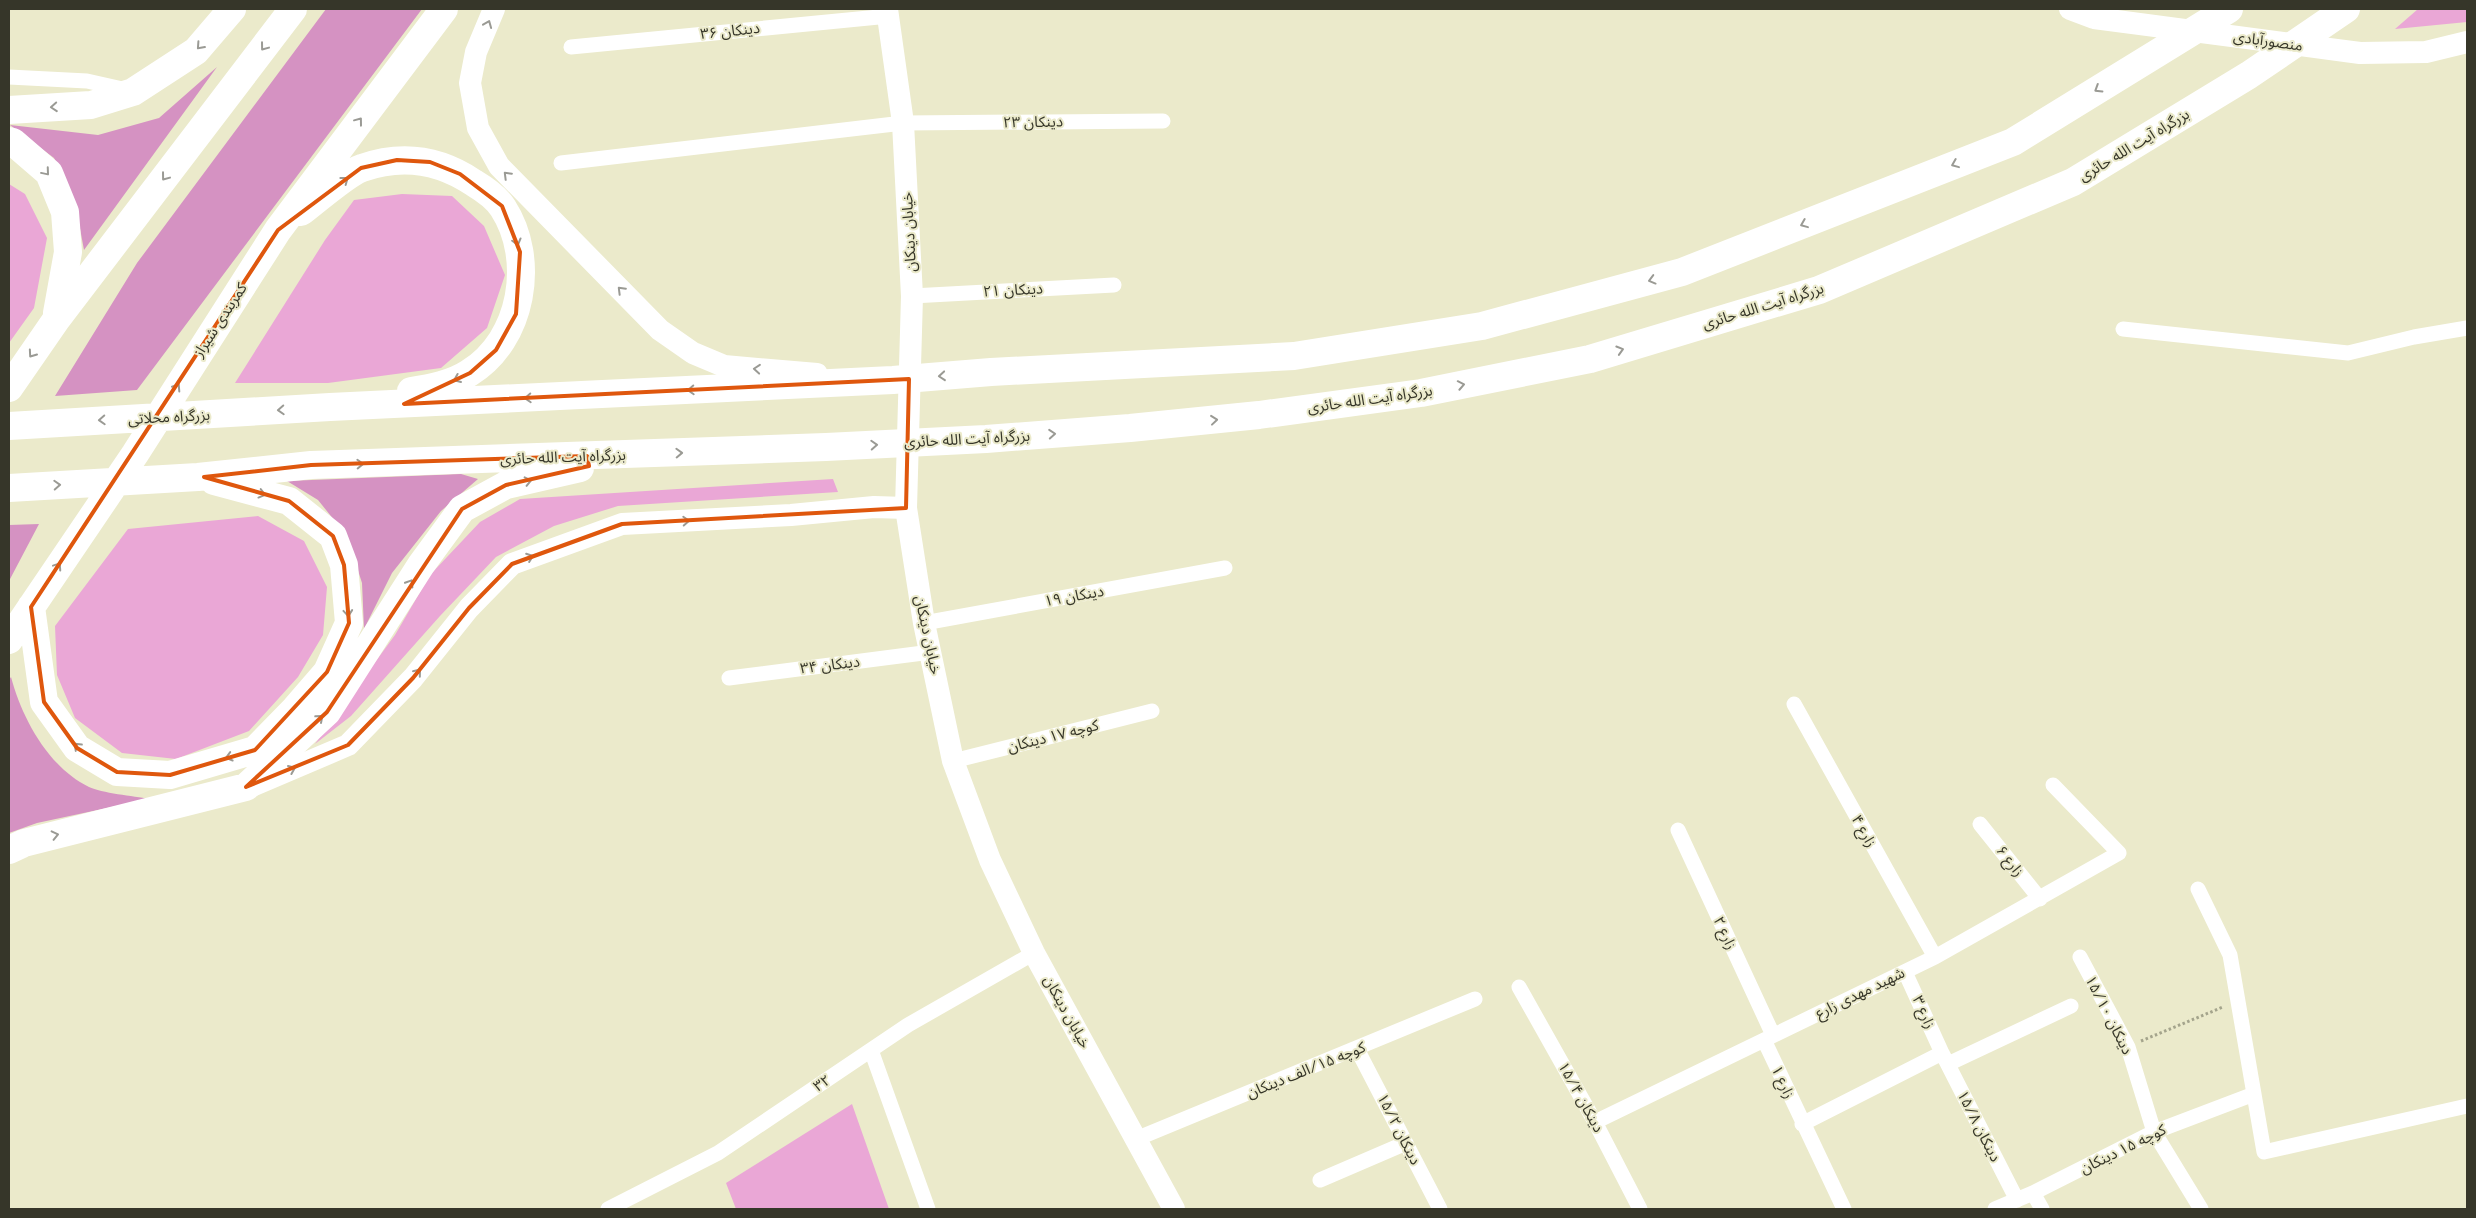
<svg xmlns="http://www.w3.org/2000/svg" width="2476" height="1218" font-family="Raleway,'Noto Sans Arabic',sans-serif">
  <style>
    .green { fill: #eaa7d6 }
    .forest { fill: #d592c2 }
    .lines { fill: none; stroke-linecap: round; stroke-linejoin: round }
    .path { stroke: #a4a48c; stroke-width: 3; stroke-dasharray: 2.5 2.5; stroke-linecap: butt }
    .street { stroke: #fff; stroke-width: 15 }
    .secondary { stroke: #fff; stroke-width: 22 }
    .highway { stroke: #fff; stroke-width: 28 }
    .oneway { stroke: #9a9a94 }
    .marked { fill: none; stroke: #df570d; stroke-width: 4; stroke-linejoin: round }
    .labels { text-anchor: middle; stroke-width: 4; stroke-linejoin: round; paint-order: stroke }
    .street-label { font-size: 15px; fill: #363629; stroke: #ebeacb }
  </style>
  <rect width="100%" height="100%" fill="#ebeacb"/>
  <path class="green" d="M2418,9H2467V22L2395,29Z
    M9,184L25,194L47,238L34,308L9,343Z
    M402,194L452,196L484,226L505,275L487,328L441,368L328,383H235L325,240L354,200Z
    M833,479L838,492L618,506L554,526L496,557L440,616L351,716L315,744L395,635L430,575L480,522L520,499Z
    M258,516L304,541L327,587L323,635L298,677L249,731L176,759L122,753L75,718L57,675L55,626L128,529Z
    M852,1104L889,1209H736L726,1183Z"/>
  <path class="forest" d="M326,9H422L137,390L55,396L137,263Z
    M217,67L84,250L76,207L54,158L10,125L98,135L159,118Z
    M461,474L478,479L441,511L392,573L364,629L362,583L347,536L318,500L287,481Z
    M39,524L9,581V525Z
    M11,677C22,718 48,767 89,787C101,793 134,796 149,799L37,823L9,833V680Z"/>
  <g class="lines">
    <path class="path" d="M2141,1041L2223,1007"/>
    <path class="street" d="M571,47L889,16
      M9,77L87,81L127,90
      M561,163L903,123L1163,121
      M912,296L1114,285
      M2123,329L2348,353L2414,337L2467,328
      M924,623L1225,568
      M729,678L931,652
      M1794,704L1935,957
      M953,761L1152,711
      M1980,824L2040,899
      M1678,830L1773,1035
      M2198,889L2230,955L2264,1152L2467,1106
      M2080,957L2128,1047L2154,1132L2201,1209
      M1905,972L1942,1053L2017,1200
      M1519,987L1595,1122L1640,1209
      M1764,1040L1844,1209
      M1357,1049L1440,1209
      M871,1050L928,1209
      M1948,1064L2071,1006
      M1595,1122L1935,957L2119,853L2053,785
      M1802,1124L1942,1053
      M1136,1139L1475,999
      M1320,1180L1406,1143
      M2033,1193L2042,1209
      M608,1209L718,1153L908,1025L1034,953
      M1995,1209L2033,1193L2154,1132L2254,1094"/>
    <path class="secondary" d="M494,9L476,52L470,83L478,128L499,166L660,330L693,353L724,366L817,374
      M887,9L903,123L912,296L906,508L924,623L953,761L990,860L1034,953L1174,1209
      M2070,9L2094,18L2360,53L2426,52L2467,42
      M252,786L348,745L413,678L469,608L512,564L622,524L791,515L874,507L906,508"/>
    <path class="highway" d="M9,110L91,105L133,92L196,51L232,9
      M9,141L13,142L49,173L65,212L68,252L57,313
      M301,212C314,202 349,172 362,168C402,154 440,160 474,183C484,189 496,197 503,208C536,259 523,340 469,373C452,384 431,388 411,391
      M9,388L56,320L293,9
      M9,426L330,407L893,380L991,372L1294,356L1482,326L1682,272L2013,142L2229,9
      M9,488L198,477L311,465L826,447L986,439L1130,428L1259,415L1421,393L1590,359L1819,290L2073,182L2249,75L2346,9
      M31,607L44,702L77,748L117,772L170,775L255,750L295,709L327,672L349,623L344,565L333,536L289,501L214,481
      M9,640L135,454L278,230L444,9
      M9,850L24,843L246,787L327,712L421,565L462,509L506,485L580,468"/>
  </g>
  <defs><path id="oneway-chevron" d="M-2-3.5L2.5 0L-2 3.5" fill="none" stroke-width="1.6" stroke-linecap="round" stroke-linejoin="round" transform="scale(1.25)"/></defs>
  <g class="oneway">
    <use href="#oneway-chevron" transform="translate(488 24) rotate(-68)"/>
    <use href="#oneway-chevron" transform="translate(200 46) rotate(132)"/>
    <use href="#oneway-chevron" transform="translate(264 47) rotate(127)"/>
    <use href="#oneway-chevron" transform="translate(2098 89) rotate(148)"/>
    <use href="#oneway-chevron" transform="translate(54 107) rotate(176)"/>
    <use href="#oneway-chevron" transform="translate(359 121) rotate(-53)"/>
    <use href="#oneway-chevron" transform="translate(1955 164) rotate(158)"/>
    <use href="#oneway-chevron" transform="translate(46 172) rotate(50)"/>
    <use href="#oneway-chevron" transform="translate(507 175) rotate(-135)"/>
    <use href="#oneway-chevron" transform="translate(165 177) rotate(127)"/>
    <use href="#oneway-chevron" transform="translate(345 180) rotate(-37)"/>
    <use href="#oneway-chevron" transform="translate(1804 224) rotate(158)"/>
    <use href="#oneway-chevron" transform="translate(517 242) rotate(75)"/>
    <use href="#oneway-chevron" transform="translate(1652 280) rotate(165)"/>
    <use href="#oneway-chevron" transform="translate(621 290) rotate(-135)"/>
    <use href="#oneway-chevron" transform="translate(1620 350) rotate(-17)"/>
    <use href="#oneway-chevron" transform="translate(32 354) rotate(125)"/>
    <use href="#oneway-chevron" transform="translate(757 369) rotate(-175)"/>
    <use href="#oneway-chevron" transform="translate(942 376) rotate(175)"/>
    <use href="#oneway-chevron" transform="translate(457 379) rotate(157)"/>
    <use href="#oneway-chevron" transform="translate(1461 385) rotate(-11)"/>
    <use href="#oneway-chevron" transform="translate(177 387) rotate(-57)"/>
    <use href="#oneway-chevron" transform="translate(691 390) rotate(177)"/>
    <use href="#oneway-chevron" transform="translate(528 398) rotate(177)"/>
    <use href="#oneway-chevron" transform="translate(281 410) rotate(177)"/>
    <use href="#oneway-chevron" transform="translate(102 420) rotate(177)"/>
    <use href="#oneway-chevron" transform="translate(1214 420) rotate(-6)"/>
    <use href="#oneway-chevron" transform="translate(1052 434) rotate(-4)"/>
    <use href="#oneway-chevron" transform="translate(874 445) rotate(-3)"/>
    <use href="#oneway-chevron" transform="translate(679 453) rotate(-2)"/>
    <use href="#oneway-chevron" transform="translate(360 464) rotate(-2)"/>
    <use href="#oneway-chevron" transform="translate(528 481) rotate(-13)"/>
    <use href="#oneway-chevron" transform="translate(57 485) rotate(-3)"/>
    <use href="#oneway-chevron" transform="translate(262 494) rotate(15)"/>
    <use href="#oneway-chevron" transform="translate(686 521) rotate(-3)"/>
    <use href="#oneway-chevron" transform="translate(530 557) rotate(-20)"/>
    <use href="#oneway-chevron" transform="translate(58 566) rotate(-56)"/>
    <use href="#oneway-chevron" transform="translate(410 583) rotate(-58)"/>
    <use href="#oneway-chevron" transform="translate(348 613) rotate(85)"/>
    <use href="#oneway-chevron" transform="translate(418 672) rotate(-51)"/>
    <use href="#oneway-chevron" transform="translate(320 718) rotate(-41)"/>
    <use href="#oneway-chevron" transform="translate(77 746) rotate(-136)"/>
    <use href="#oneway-chevron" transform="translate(229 757) rotate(164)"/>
    <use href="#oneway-chevron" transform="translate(292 769) rotate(-23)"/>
    <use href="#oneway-chevron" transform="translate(55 835) rotate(-13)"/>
  </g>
  <path class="marked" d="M397,160L430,162L460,174L502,206L520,252L516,314L496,350L470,373L404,404L909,379L906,508L622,524L512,564L469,608L413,678L348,745L246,787L327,712L462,509L506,485L589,466L587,456L311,465L204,477L289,501L333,536L344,565L349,623L327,672L255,750L170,775L117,772L77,748L44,702L31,607L278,230L361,168Z"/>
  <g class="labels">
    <g class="street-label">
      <text transform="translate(730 31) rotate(-6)" y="5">۳۶ دینکان</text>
      <text transform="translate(2268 41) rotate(8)" y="5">منصورآبادی</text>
      <text transform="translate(1033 122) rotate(-1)" y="5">۲۳ دینکان</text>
      <text transform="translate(2134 145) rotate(-31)" y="5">بزرگراه آیت الله حائری</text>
      <text transform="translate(909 232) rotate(-93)" y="5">خیابان دینکان</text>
      <text transform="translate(1013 290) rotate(-3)" y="5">۲۱ دینکان</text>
      <text transform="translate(1763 306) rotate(-17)" y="5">بزرگراه آیت الله حائری</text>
      <text transform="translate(220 320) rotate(-57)" y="5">کمربندی شیراز</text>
      <text transform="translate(1370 399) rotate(-8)" y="5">بزرگراه آیت الله حائری</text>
      <text transform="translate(169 417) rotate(-3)" y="5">بزرگراه محلاتی</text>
      <text transform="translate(967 439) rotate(-3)" y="5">بزرگراه آیت الله حائری</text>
      <text transform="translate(563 457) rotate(-2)" y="5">بزرگراه آیت الله حائری</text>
      <text transform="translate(1074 596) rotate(-10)" y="5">۱۹ دینکان</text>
      <text transform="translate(928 635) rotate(78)" y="5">خیابان دینکان</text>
      <text transform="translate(830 665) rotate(-7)" y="5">۳۴ دینکان</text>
      <text transform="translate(1053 736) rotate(-14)" y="5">کوچه ۱۷ دینکان</text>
      <text transform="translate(1864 831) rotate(61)" y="5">۴ زارع</text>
      <text transform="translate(2010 861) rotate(52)" y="5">۶ زارع</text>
      <text transform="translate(1725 933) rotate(65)" y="5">۲ زارع</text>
      <text transform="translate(1860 993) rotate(-26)" y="5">شهید مهدی زارع</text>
      <text transform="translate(1067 1012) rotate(61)" y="5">خیابان دینکان</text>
      <text transform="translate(1924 1012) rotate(66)" y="5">۳ زارع</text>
      <text transform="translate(2109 1015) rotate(63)" y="5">۱۵/۱۰ دینکان</text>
      <text transform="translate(1306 1070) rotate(-22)" y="5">کوچه ۱۵/الف دینکان</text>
      <text transform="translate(1783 1082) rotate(65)" y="5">۱ زارع</text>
      <text transform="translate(822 1083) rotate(-34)" y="5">۳۲</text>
      <text transform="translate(1581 1097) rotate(61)" y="5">۱۵/۴ دینکان</text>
      <text transform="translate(1979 1126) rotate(63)" y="5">۱۵/۸ دینکان</text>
      <text transform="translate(1399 1129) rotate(63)" y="5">۱۵/۲ دینکان</text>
      <text transform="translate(2123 1149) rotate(-26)" y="5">کوچه ۱۵ دینکان</text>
    </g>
  </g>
  <rect width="2476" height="1218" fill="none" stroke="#363629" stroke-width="20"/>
</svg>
